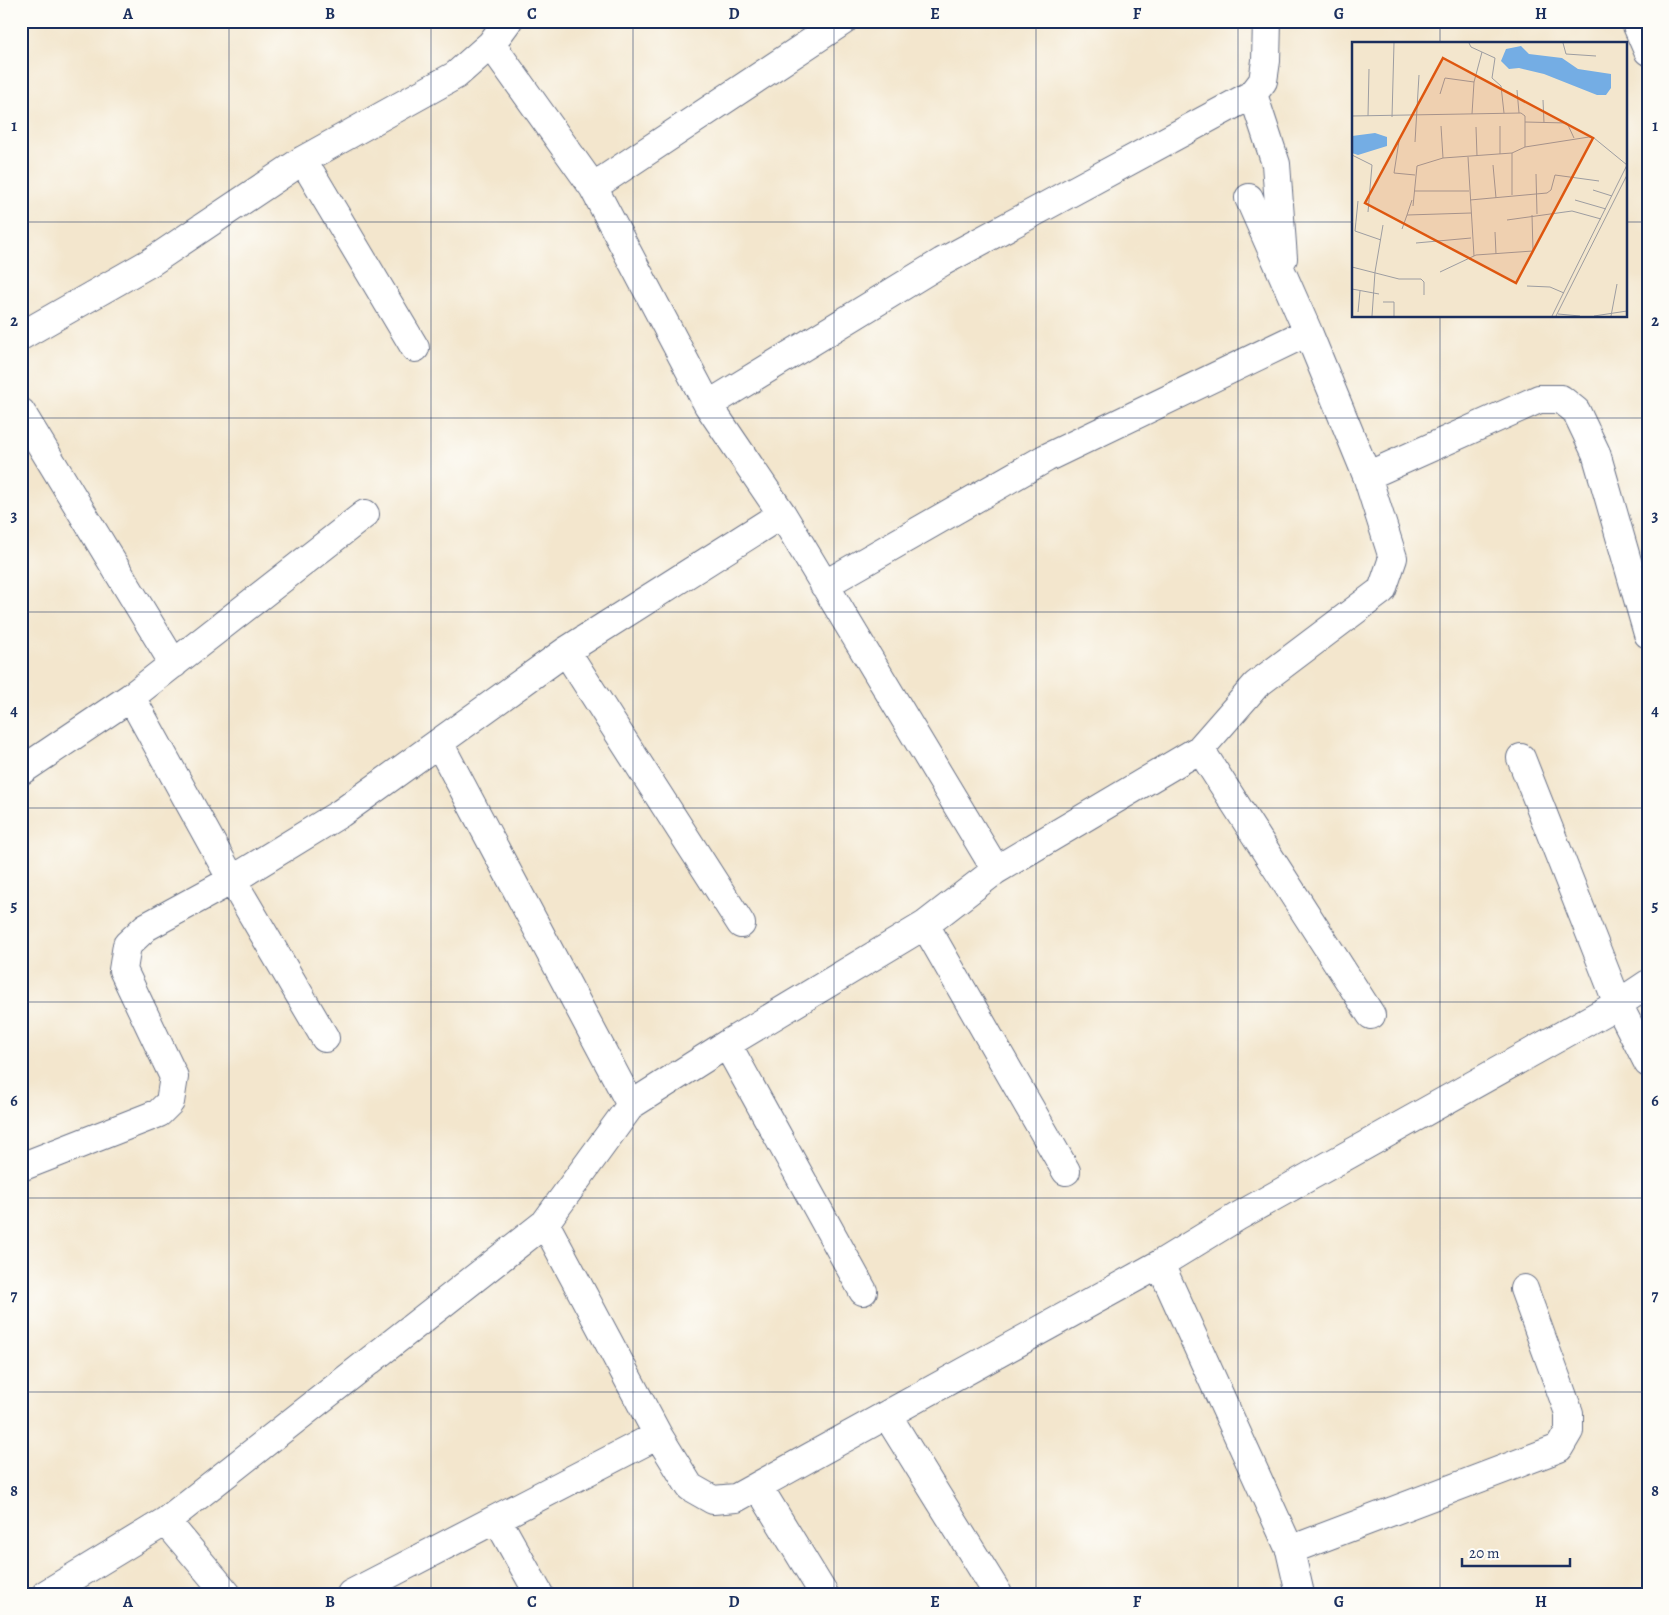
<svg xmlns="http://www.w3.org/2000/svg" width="1669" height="1615" font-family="Alegreya,serif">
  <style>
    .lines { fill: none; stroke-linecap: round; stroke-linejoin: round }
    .minor-casing { stroke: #676f85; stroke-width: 30 }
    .minor { stroke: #fff; stroke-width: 28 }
    .grid { fill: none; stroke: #1b2f5e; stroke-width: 1; stroke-opacity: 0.55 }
    .inset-road { fill: none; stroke: #9d9da1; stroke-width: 1 }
    .view { fill: #de5710; fill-opacity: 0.15; stroke: #de5710; stroke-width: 2.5 }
    .inset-edge { fill: none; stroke: #1b2f5e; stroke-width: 2.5 }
    .neatline { fill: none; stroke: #1b2f5e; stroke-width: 2 }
    .grid-label { font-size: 16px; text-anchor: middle; font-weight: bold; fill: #1b2f5e }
  </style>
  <rect width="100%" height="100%" fill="#fdfcf7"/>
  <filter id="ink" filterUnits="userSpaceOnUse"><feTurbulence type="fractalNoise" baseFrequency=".02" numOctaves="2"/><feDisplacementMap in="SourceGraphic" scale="10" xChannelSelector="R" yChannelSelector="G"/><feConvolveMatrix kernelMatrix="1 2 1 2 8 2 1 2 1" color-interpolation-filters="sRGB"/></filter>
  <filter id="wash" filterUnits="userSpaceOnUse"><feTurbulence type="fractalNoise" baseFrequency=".0096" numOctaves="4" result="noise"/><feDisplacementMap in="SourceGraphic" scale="20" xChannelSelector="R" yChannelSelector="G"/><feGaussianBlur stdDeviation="1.12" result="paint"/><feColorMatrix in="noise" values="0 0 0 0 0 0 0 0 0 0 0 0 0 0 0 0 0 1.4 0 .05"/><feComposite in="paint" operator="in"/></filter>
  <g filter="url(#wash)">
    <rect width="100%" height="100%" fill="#f3e6cd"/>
  </g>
  <g filter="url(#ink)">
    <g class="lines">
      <defs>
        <path id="minor" d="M1635,21L1648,51
          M491,44L593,187L708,405L782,514L996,870
          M1253,94L1276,164L1283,258
          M303,160L415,348
          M593,187L843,21
          M21,336L151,262L303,160L456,75L491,44L508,21
          M708,405L942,262L1253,94L1263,81L1266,61L1267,21
          M21,412L174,664
          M1367,476L1539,399H1561L1576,411L1596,453L1648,634
          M824,585L1046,458L1308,332
          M566,651L741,924
          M131,697L232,880L325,1038
          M439,743L631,1105
          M1200,749L1371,1015
          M1521,758L1618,1004L1648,1063
          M21,771L131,697L365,514
          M925,925L1066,1171
          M727,1044L863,1291
          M21,1167L159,1113L170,1102L174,1077L123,970L127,945L146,927L232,880L341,813L566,651L782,514
          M545,1223L658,1435L690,1487L713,1500L736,1498L1160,1264L1237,1217L1618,1004L1648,984
          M1160,1264L1290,1550L1300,1594
          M887,1415L998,1594
          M758,1486L824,1594
          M497,1519L539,1594
          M166,1521L227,1594
          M1290,1550L1559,1448L1569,1431V1413L1524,1289
          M46,1594L166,1521L545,1223L631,1105L727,1044L925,925L996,870L1200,749L1256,685L1382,590L1393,558L1367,476L1308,332L1249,198
          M351,1594L658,1435"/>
      </defs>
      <use href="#minor" class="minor-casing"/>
      <use href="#minor" class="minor"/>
    </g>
  </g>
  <path class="grid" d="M229,21V1594M431,21V1594M633,21V1594M834,21V1594M1036,21V1594M1238,21V1594M1440,21V44M21,222H1353M1625,222H1648M1440,316V1594M21,418H1648M21,612H1648M21,808H1648M21,1002H1648M21,1198H1648M21,1392H1648"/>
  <g transform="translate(1352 42)">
    <rect width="275" height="275" fill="#f3e6cd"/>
    <path d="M169,4L177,12L210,16L226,27L259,32V46L254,53H245L192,32L167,26L157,27L149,19L154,7ZM23,91L35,95V104L6,113L0,111V94Z" fill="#74ade4"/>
    <path class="inset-road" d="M117,1L119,5L143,16L140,36L149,44L152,71M211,1L214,12L244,14M165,48L167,71M88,52L93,36L122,40M191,58L192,81M120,72L122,40L130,10M0,74L169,71L173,74V105M16,74L17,27M40,75L42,1M173,80L215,81L222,96M89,84L91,116M148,84V112M124,85L125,114M47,99L42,131L63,133M63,100L67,33M0,113L20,123L16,170M116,115L122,214M141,123L144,156M184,132L185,172M241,148L260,154M62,149H117M160,153V111M118,158L195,151L199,148L203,133L247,139M223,158L254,167M6,159L3,189L29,198M61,164L65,124L91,116L160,111L173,105L237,95L242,96L275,123M55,173L60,158M155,178L220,169L249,177M50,187L55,173L119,171M143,190L144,212M64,201L119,196M0,225L47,237H69L72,240V253M88,230L124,213L181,209L180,173M175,244L198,245L212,251M0,247L27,252M31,260H42V274M6,270L8,249M206,272L228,274M20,274L23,230L31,183M200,274L275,123M204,274L275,133M242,274L275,269M259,274L265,242"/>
    <path class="view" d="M91,16L241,96L164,241L13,161Z"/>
    <rect width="275" height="275" class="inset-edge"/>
  </g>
  <rect width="1669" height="1615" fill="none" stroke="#fdfcf7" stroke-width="55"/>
  <path d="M1462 1558v8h108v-8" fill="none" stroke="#1b2f5e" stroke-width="2.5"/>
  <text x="1469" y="1558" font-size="15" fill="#1b2f5e" stroke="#fdfcf7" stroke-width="4" paint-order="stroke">20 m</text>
  <rect x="28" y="28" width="1614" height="1560" class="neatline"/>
  <g class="grid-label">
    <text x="128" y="19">A</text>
    <text x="330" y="19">B</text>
    <text x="532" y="19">C</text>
    <text x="734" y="19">D</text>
    <text x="935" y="19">E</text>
    <text x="1137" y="19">F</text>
    <text x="1339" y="19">G</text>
    <text x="1541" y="19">H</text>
    <text x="14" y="131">1</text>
    <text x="1655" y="131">1</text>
    <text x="14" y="326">2</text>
    <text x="1655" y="326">2</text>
    <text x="14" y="521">3</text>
    <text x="1655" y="521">3</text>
    <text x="14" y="716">4</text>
    <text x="1655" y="716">4</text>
    <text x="14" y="911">5</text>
    <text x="1655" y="911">5</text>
    <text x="14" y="1106">6</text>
    <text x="1655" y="1106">6</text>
    <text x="14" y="1301">7</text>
    <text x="1655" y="1301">7</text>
    <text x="14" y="1496">8</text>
    <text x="1655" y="1496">8</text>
    <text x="128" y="1607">A</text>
    <text x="330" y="1607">B</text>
    <text x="532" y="1607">C</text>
    <text x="734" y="1607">D</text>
    <text x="935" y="1607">E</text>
    <text x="1137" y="1607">F</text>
    <text x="1339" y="1607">G</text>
    <text x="1541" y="1607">H</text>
  </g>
</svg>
